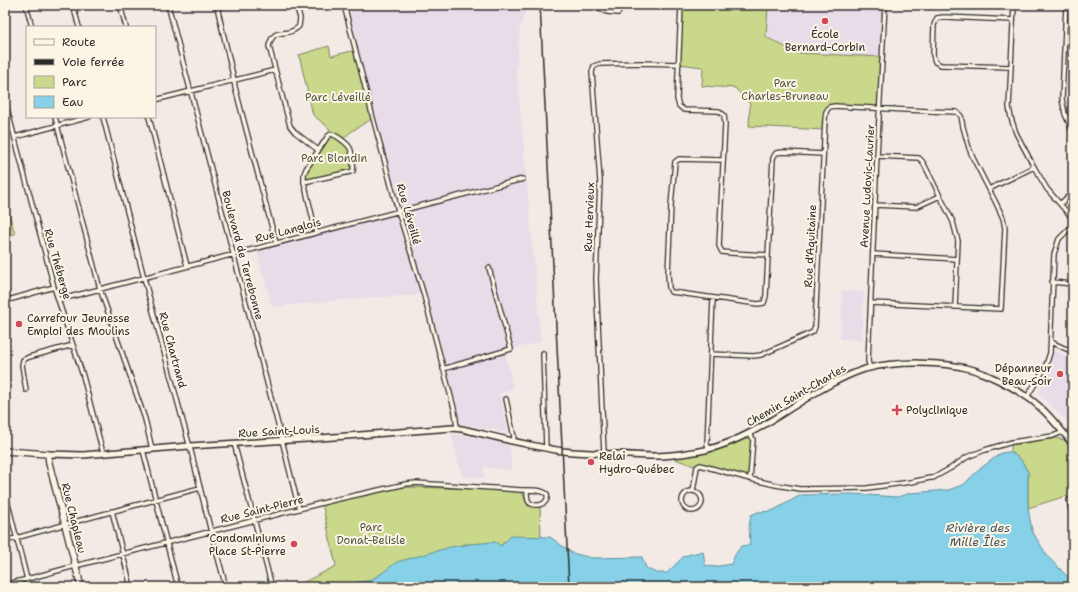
<svg xmlns="http://www.w3.org/2000/svg" width="1078" height="592" font-family="'Shantell Sans',sans-serif">
  <style>
    .built { fill: #e8dce8 }
    .green { fill: #cad88b; stroke: #7a825b }
    .water { fill: #86d1e7; stroke: #628f9c }
    .lines { fill: none; stroke-linecap: round; stroke-linejoin: round }
    .minor-casing { stroke: #2b2b2b; stroke-width: 6 }
    .secondary-casing { stroke: #2b2b2b; stroke-width: 8 }
    .primary-casing { stroke: #2b2b2b; stroke-width: 8 }
    .minor { stroke: #fcf5e5; stroke-width: 3.5 }
    .secondary { stroke: #fcf5e5; stroke-width: 5 }
    .primary { stroke: #fcf5e5; stroke-width: 5.5 }
    .rail { stroke: #2b2b2b; stroke-width: 1.5 }
    .poi-dot { fill: #d1495b; stroke: #fcf5e5; stroke-width: 1.5 }
    .labels { text-anchor: middle; stroke-width: 4; stroke-linejoin: round; paint-order: stroke }
    .poi-label { font-size: 11px; fill: #2b2b2b; stroke: #fcf5e5; text-anchor: start }
    .park-label { font-size: 11px; fill: #535643; stroke: #fcf5e5 }
    .street-label { font-size: 11px; fill: #2b2b2b; stroke: #fcf5e5 }
    .water-label { font-size: 12px; font-style: italic; fill: #42545a; stroke: #fcf5e5 }
  </style>
  <rect width="100%" height="100%" fill="#f3eae6"/>
  <filter id="ink" filterUnits="userSpaceOnUse"><feTurbulence type="fractalNoise" baseFrequency=".025" numOctaves="2"/><feDisplacementMap in="SourceGraphic" scale="8" xChannelSelector="R" yChannelSelector="G"/><feConvolveMatrix kernelMatrix="1 2 1 2 8 2 1 2 1" color-interpolation-filters="sRGB"/></filter>
  <g filter="url(#ink)">
    <path class="built" d="M345,5H527L519,33L517,72L541,342L505,351L513,388L500,394L508,433L459,423L423,292L413,296L373,297L272,307L256,248L398,210Z
      M768,5H885L882,57L797,53L766,37Z
      M842,291L864,292L861,340L840,339Z
      M1054,350L1065,356L1073,357V425L1070,424L1038,393L1047,372Z
      M451,433L509,444L512,470L484,467V478L462,476Z"/>
    <path class="green" d="M681,5H768L766,37L797,53L882,57L880,108L829,107L826,112L825,130L749,126L750,104L735,88L702,86L703,67L679,64Z
      M329,46L331,56L356,50L373,118L352,131L342,140L349,147L353,171L304,182V174L331,134L329,128L313,115L299,55Z
      M5,200L15,234L5,237Z
      M750,431L752,441L750,479L700,465L697,467L664,455L709,447L732,439Z
      M1057,438L1064,440L1073,450V498L1069,500L1066,496L1028,508V472L1021,460L1011,452V445Z
      M404,487L521,490L528,506H540L541,539L504,542L501,546L465,544L452,548L392,567L371,580L354,587H294L336,566L322,503Z"/>
    <path class="water" d="M1008,452H1011L1021,460L1028,472V508L1032,531L1048,557L1071,580L1073,581V587H350L358,582L368,581L378,576L397,562L451,547L465,545L470,544L495,542L501,546L511,536L550,537L572,553L592,558L642,557L646,568L656,573H667L684,556L703,551L705,565L713,567L731,564L735,555L741,546L750,545L749,527L751,515L758,512L772,511L801,495L852,494L897,497L911,493L948,490L963,485L981,468L1001,453Z"/>
    <g class="lines">
      <defs>
        <path id="minor" d="M26,5L32,27
          M73,5L79,27
          M120,5L126,27
          M168,5L281,436L299,509
          M218,5V11L234,80L235,87L276,243
          M296,5L300,18L299,26C298,28 296,29 294,30C282,37 274,27 269,46L290,126L295,132L318,150
          M344,5L373,118L398,211L423,292L455,412L457,428
          M593,5L607,12L618,13L621,9L620,5
          M681,5L677,99L679,106L684,110L719,111L724,115L725,124L719,246L722,252L731,253L768,255
          M1014,5L1009,107L1011,118L1016,133L1034,167L1047,189L1073,219
          M1066,5L1062,99L1065,114L1073,132
          M1065,24H1073
          M1011,67L941,65L935,62L933,55L934,25L937,18L944,17L1013,20
          M155,100L275,70
          M5,101L54,287L83,376L103,453
          M55,117L100,289L145,419L152,449
          M103,117L144,278L191,451L211,532L226,587
          M149,117L187,266
          M15,137L89,117
          M877,156L919,158L922,161L925,166L953,222L958,241L955,307
          M722,160L679,159L675,162L671,205L668,274L669,288L671,292L679,293L758,304L764,303L766,296L773,158L776,153L783,152L823,154
          M304,182L350,172L353,171C354,166 352,152 350,148C347,143 336,135 331,134L328,136L306,169L304,174V182L316,232
          M989,189L1034,167
          M1060,204L1073,192
          M875,205L916,207L940,196
          M873,254L957,259
          M1052,282L1073,284
          M5,288L8,300
          M58,300L523,179
          M5,301L54,287
          M1051,342L1073,352
          M543,353L546,448
          M711,354L753,356L761,355L813,332L815,327L825,120L826,112L829,107L835,106C876,108 916,111 957,112L961,116L963,127L969,148L973,158L996,203L1003,218L1005,228L1001,309L871,303
          M870,368L868,361L877,156L885,5
          M443,369L511,349L489,268
          M26,390L22,365L23,360L29,357L73,345
          M1027,397L1045,368L1050,353L1054,254L1059,239L1073,225
          M506,399L514,437L513,441
          M234,443L272,587
          M709,449L707,444L713,298
          M143,450L178,587
          M604,453L596,279L600,181L592,72L594,66L600,64L640,63L679,64
          M750,479L753,439L750,433
          M682 501a10 10 0 1 1 20 0a10 10 0 1 1-20 0Z
          M693,491L697,467L700,465L750,479L776,485L800,489L867,488L911,482L930,478H933L951,468L967,457L985,450L1012,442L1053,436L1063,432
          M5,492L29,587
          M1069,500L1073,520
          M112,511L131,587
          M5,541C70,523 135,505 200,488
          M5,585L75,566L334,500L406,484L416,483L521,490C529,490 540,489 547,494C550,507 530,508 528,500C527,497 527,493 527,490
          M292,587L293,586"/>
        <path id="secondary" d="M48,454L83,455L189,446L307,439L452,428L462,429C496,437 529,446 563,451C580,453 598,453 616,454C629,455 643,456 656,456C672,456 689,453 705,450C753,439 789,406 831,384C842,378 853,373 865,369C895,361 943,361 974,370C991,376 1009,385 1024,395C1044,407 1058,427 1073,444"/>
        <path id="primary" d="M5,451L48,454L49,463L81,587"/>
      </defs>
      <use href="#minor" class="minor-casing"/>
      <use href="#secondary" class="secondary-casing"/>
      <use href="#primary" class="primary-casing"/>
      <use href="#minor" class="minor"/>
      <use href="#secondary" class="secondary"/>
      <use href="#primary" class="primary"/>
      <path class="rail" d="M540,5L569,587"/>
    </g>
  </g>
  <g class="poi-dot">
    <circle cx="825" cy="21" r="4"/>
    <circle cx="19" cy="324" r="4"/>
    <circle cx="1060" cy="374" r="4"/>
    <path d="M895 404h4v4h4v4h-4v4h-4v-4h-4v-4h4z"/>
    <circle cx="591" cy="462" r="4"/>
    <circle cx="294" cy="544" r="4"/>
  </g>
  <g class="labels">
    <g class="poi-label">
      <text x="825" y="38" text-anchor="middle">École<tspan x="825" dy="13">Bernard-Corbin</tspan></text>
      <text x="27" y="322">Carrefour Jeunesse<tspan x="27" dy="13">Emploi des Moulins</tspan></text>
      <text x="1052" y="372" text-anchor="end">Dépanneur<tspan x="1052" dy="13">Beau-Soir</tspan></text>
      <text x="906" y="414">Polyclinique</text>
      <text x="599" y="460">Relai<tspan x="599" dy="13">Hydro-Québec</tspan></text>
      <text x="286" y="542" text-anchor="end">Condominiums<tspan x="286" dy="13">Place St-Pierre</tspan></text>
    </g>
    <g class="park-label">
      <text x="785" y="87">Parc<tspan x="785" dy="13">Charles-Bruneau</tspan></text>
      <text x="338" y="101">Parc Léveillé</text>
      <text x="334" y="162">Parc Blondin</text>
      <text x="371" y="531">Parc<tspan x="371" dy="13">Donat-Belisle</tspan></text>
    </g>
    <g class="street-label">
      <text transform="translate(867 186) rotate(-87)" y="4">Avenue Ludovic-Laurier</text>
      <text transform="translate(409 214) rotate(74)" y="4">Rue Léveillé</text>
      <text transform="translate(589 217) rotate(-88)" y="4">Rue Hervieux</text>
      <text transform="translate(288 230) rotate(-15)" y="4">Rue Langlois</text>
      <text transform="translate(810 246) rotate(-87)" y="4">Rue d'Aquitaine</text>
      <text transform="translate(243 255) rotate(75)" y="4">Boulevard de Terrebonne</text>
      <text transform="translate(58 264) rotate(74)" y="4">Rue Théberge</text>
      <text transform="translate(173 350) rotate(75)" y="4">Rue Chartrand</text>
      <text transform="translate(796 395) rotate(-30)" y="4">Chemin Saint-Charles</text>
      <text transform="translate(279 431) rotate(-3)" y="4">Rue Saint-Louis</text>
      <text transform="translate(262 509) rotate(-14)" y="4">Rue Saint-Pierre</text>
      <text transform="translate(74 518) rotate(76)" y="4">Rue Chapleau</text>
    </g>
    <g class="water-label">
      <text x="978" y="532">Rivière des<tspan x="978" dy="14">Mille Îles</tspan></text>
    </g>
  </g>
  <rect width="1078" height="592" fill="none" stroke="#fcf5e5" stroke-width="20"/>
  <rect x="10" y="10" width="1058" height="572" fill="none" stroke="#2b2b2b" stroke-width="1.5" filter="url(#ink)"/>
  <rect x="26" y="26" width="130" height="92" fill="#fcf5e5" stroke="#a8a49b"/>
  <rect x="34" y="39" width="20" height="6" fill="#fcf5e5" stroke="#a8a49b"/>
  <text x="62" y="46" font-size="12" fill="#2b2b2b">Route</text>
  <rect x="34" y="59" width="20" height="6" fill="#2b2b2b" stroke="#a8a49b"/>
  <text x="62" y="66" font-size="12" fill="#2b2b2b">Voie ferrée</text>
  <rect x="34" y="76" width="20" height="12" fill="#cad88b" stroke="#a8a49b"/>
  <text x="62" y="86" font-size="12" fill="#2b2b2b">Parc</text>
  <rect x="34" y="96" width="20" height="12" fill="#86d1e7" stroke="#a8a49b"/>
  <text x="62" y="106" font-size="12" fill="#2b2b2b">Eau</text>
</svg>
